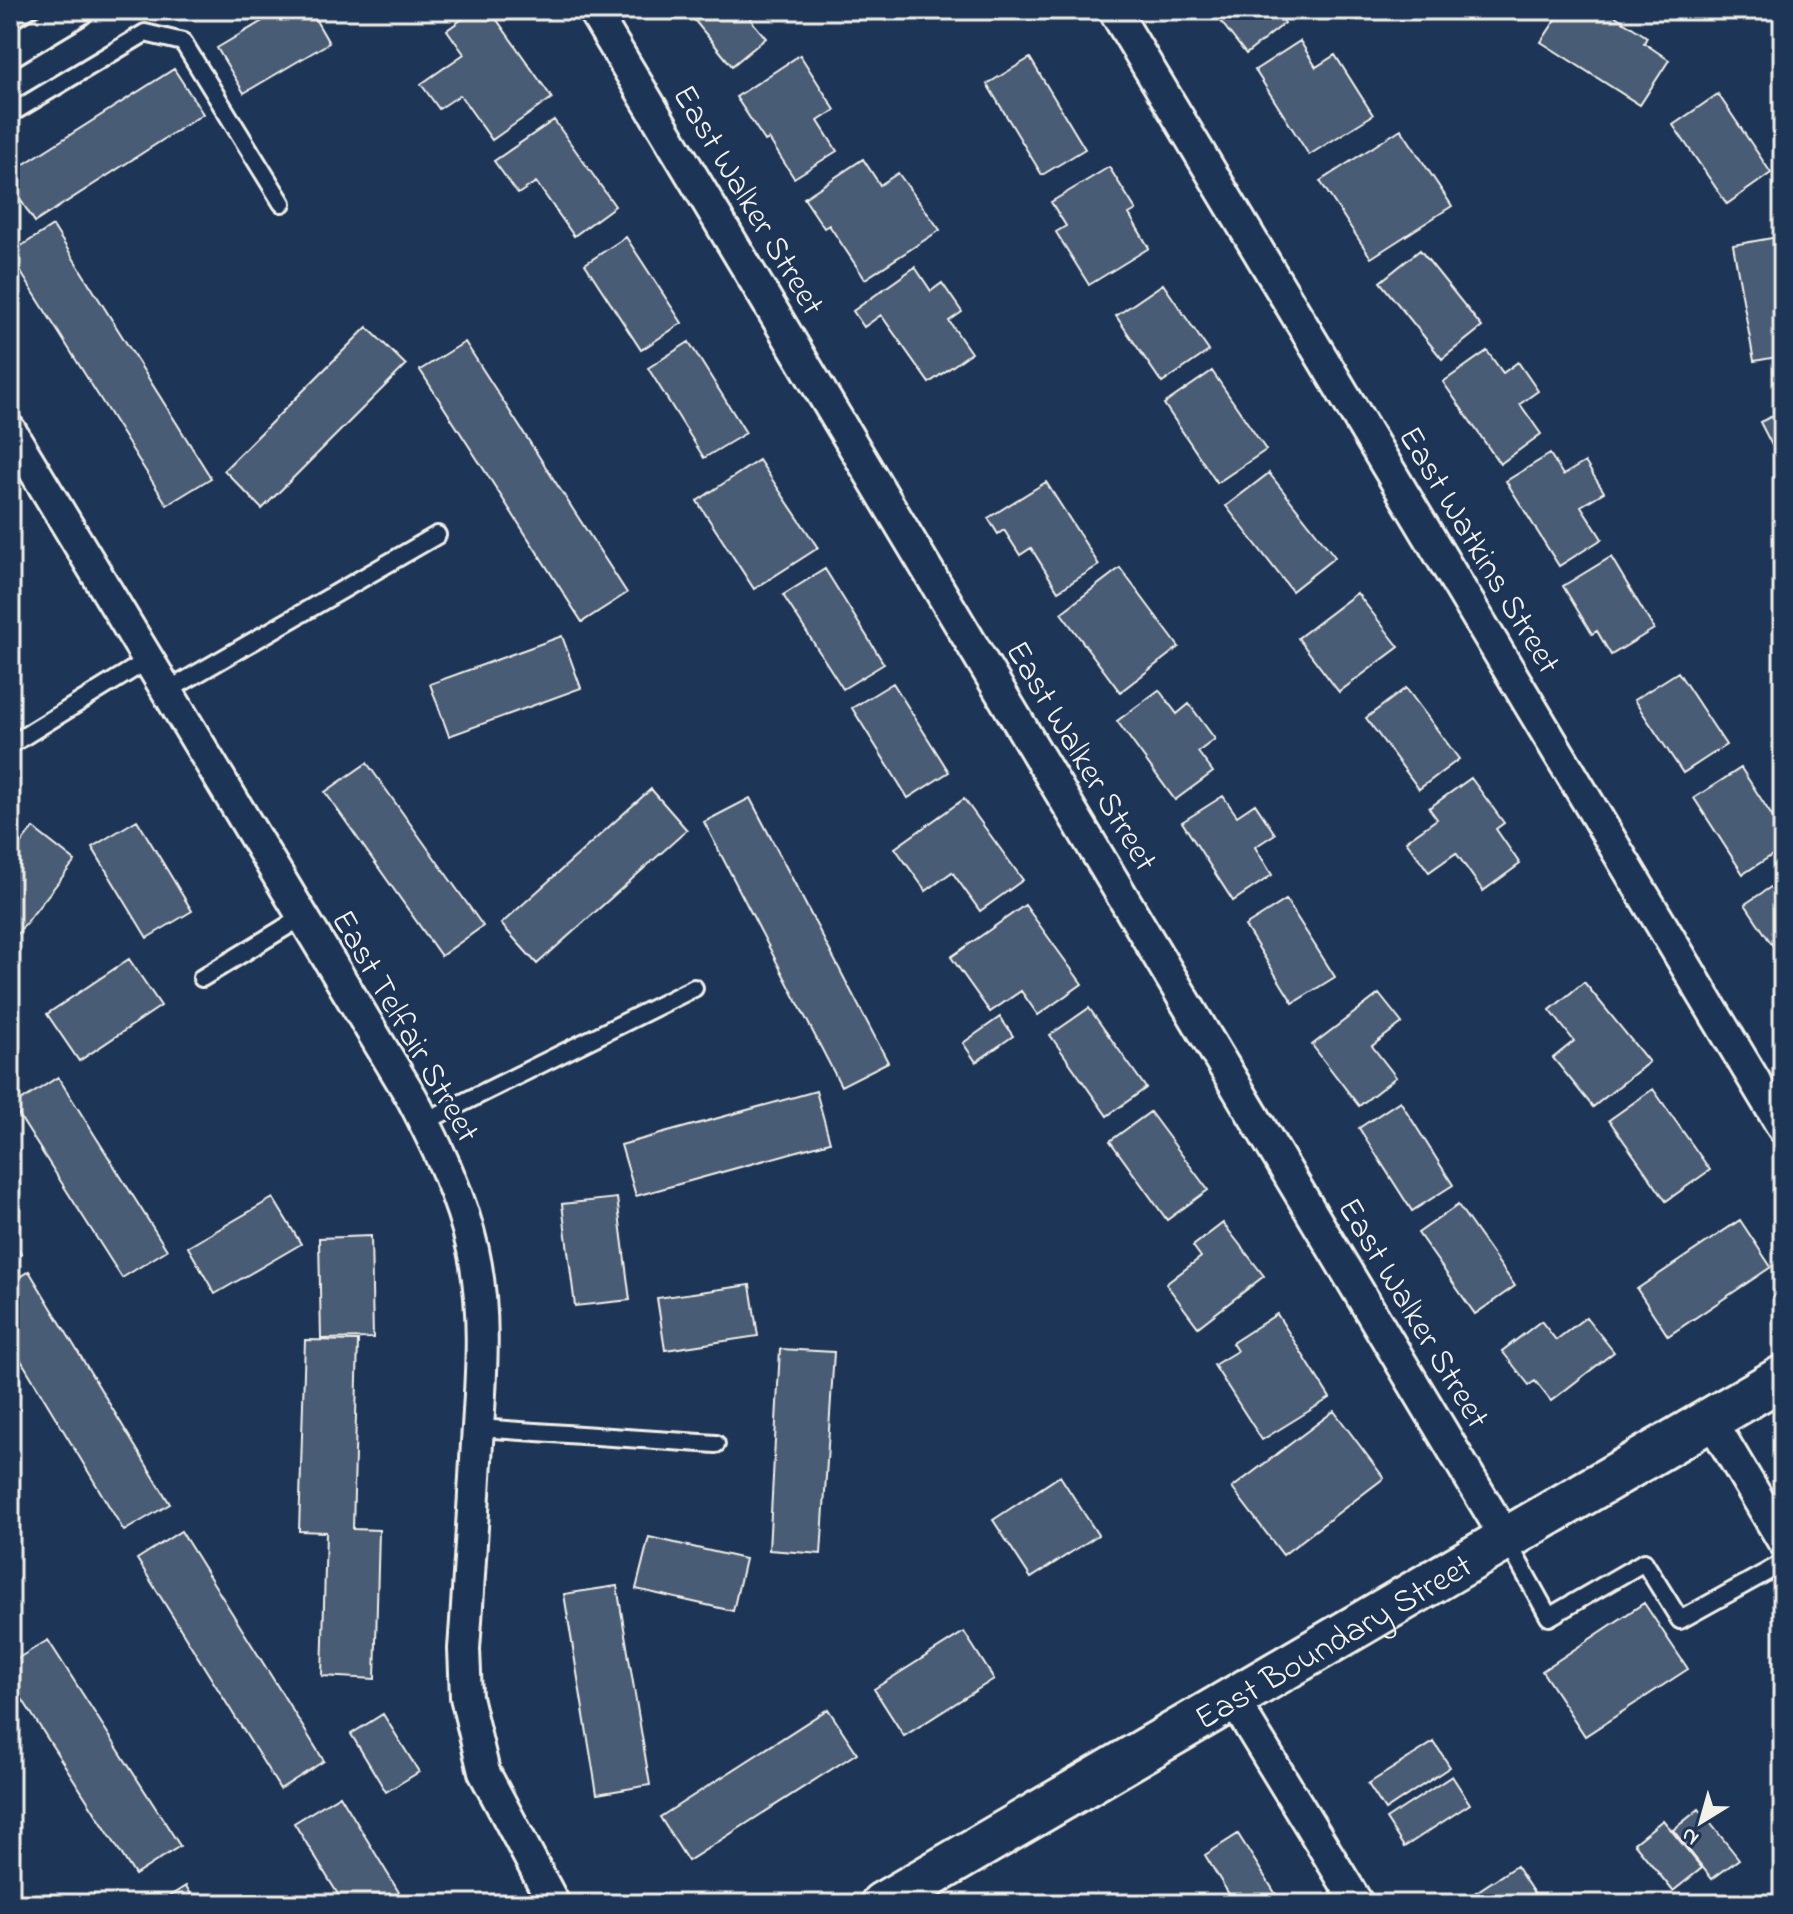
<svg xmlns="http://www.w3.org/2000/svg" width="1793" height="1914" font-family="'Indie Flower',sans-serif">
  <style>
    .building { fill: #485b74; stroke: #f4f1e8; stroke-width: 2 }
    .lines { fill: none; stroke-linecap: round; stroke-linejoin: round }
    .service-casing { stroke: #f4f1e8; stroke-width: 22 }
    .minor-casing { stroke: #f4f1e8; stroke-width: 36 }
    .secondary-casing { stroke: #f4f1e8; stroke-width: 48 }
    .service { stroke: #1d3557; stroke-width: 16 }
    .minor { stroke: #1d3557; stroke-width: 30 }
    .secondary { stroke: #1d3557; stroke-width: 42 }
    .labels { text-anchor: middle; stroke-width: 6; stroke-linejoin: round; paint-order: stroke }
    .street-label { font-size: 34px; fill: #f4f1e8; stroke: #1d3557 }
  </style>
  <rect width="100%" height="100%" fill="#1d3557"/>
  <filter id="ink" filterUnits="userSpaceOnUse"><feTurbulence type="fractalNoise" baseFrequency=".0125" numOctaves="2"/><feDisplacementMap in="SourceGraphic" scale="16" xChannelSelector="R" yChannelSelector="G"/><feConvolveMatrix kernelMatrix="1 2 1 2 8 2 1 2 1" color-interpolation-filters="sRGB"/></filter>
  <g filter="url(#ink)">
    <path class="building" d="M281,10H310L329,43L244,93L217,48Z
      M475,10H490L552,98L492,140L460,95L439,109L421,84L464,54L447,30Z
      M686,10H761L750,19L766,38L732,66Z
      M1212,10H1275L1285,23L1246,54Z
      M1562,10H1587L1590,12L1592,10H1606L1647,37L1644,43L1669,60L1640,105L1541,42Z
      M1300,41L1316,67L1335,55L1373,115L1309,155L1255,70Z
      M800,55L835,110L818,121L837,151L794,178L769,139L765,141L736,97Z
      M1030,58L1085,149L1042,175L987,84Z
      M174,69L203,114L35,222L10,184V173Z
      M1718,94L1771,173L1727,204L1673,125Z
      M554,120L615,206L574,236L536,182L518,194L494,161Z
      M1401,129L1452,206L1371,258L1320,181Z
      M863,159L880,185L898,173L940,230L865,279L829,225L824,228L804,198Z
      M1109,167L1136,210L1129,214L1149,248L1089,285L1056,232L1066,226L1051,202Z
      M53,226L211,478L167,505L10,255V253Z
      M1783,236V356L1754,361L1733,245Z
      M626,237L682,323L641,350L585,264Z
      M1420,250L1482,327L1442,359L1380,282Z
      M915,267L931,291L942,283L962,312L949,321L971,353L929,383L881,315L864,327L853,311Z
      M1163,284L1209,351L1162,383L1116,316Z
      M367,327L406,365L262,509L224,470Z
      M465,342L627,593L582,622L420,370Z
      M689,342L746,433L704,458L648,368Z
      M1487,351L1503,373L1518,362L1538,391L1520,404L1541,434L1500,464L1443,382Z
      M1212,371L1266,450L1217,483L1164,404Z
      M1783,411V467L1760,422Z
      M1550,454L1563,475L1585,462L1604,492L1581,506L1602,539L1559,566L1506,481Z
      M759,460L818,548L754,589L697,501Z
      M1269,473L1335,557L1292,591L1226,506Z
      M1046,482L1099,565L1058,591L1031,548L1020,555L1004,530L998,534L988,518Z
      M1611,557L1654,629L1611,655L1597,631L1592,634L1563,586Z
      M1120,568L1179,647L1120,692L1061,613Z
      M825,569L884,664L843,689L783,595Z
      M1357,593L1399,647L1339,692L1298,638Z
      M562,636L581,688L449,736L430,684Z
      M1678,672L1726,745L1683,773L1634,700Z
      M893,683L949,772L908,798L852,708Z
      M1406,688L1459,759L1419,789L1366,718Z
      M1159,690L1177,714L1189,704L1215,739L1198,752L1213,772L1175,800L1117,721Z
      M367,763L483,926L441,956L325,792Z
      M1741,768L1783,833V848L1743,874L1694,798Z
      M1471,778L1504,823L1496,829L1520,864L1483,891L1456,853L1429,872L1406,841L1437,819L1429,808Z
      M651,789L687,830L537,964L501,924Z
      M1223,796L1237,816L1255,804L1275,834L1255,847L1272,875L1233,901L1182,822Z
      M750,798L888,1062L841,1086L704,822Z
      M964,799L1023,880L980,911L952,872L926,891L895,848Z
      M137,820L192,911L147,938L92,847Z
      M33,828L75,861L14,938L10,935V858Z
      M1783,879V961L1745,904Z
      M1286,900L1335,977L1293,1003L1245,926Z
      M1025,905L1082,984L1038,1015L1021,991L990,1012L951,957Z
      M129,959L161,1006L79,1061L47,1014Z
      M1584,982L1649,1062L1593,1107L1553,1058L1574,1041L1550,1010Z
      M1379,994L1402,1023L1372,1046L1396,1077L1359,1106L1312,1045Z
      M1089,1008L1146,1088L1107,1116L1050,1035Z
      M1000,1017L1013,1036L976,1062L963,1043Z
      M58,1077L167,1250L122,1278L13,1106Z
      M1653,1089L1710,1170L1666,1201L1609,1120Z
      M816,1091L830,1142L636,1196L621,1145Z
      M1400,1101L1453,1185L1412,1211L1359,1128Z
      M1150,1112L1208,1190L1167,1220L1110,1141Z
      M273,1198L301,1244L215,1294L188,1247Z
      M617,1198L630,1300L575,1306L562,1204Z
      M1458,1205L1515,1286L1475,1314L1418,1233Z
      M1740,1220L1771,1267L1668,1336L1637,1289Z
      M1223,1223L1264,1276L1198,1327L1166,1284L1201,1257L1193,1246Z
      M10,1235L21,1254L10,1261Z
      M371,1236L373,1338L321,1339L319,1238Z
      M29,1271L170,1504L124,1531L10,1342V1283Z
      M750,1285L758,1336L665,1350L657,1298Z
      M1277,1314L1330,1398L1262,1440L1214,1365L1237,1351L1232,1343Z
      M1586,1317L1614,1352L1551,1401L1535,1381L1529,1385L1502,1351L1541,1321L1556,1340Z
      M305,1340L358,1341L353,1529L379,1530L375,1679L322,1676L326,1532L299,1531Z
      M780,1349L834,1352L821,1554L769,1550Z
      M1334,1411L1384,1478L1283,1555L1232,1488Z
      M1060,1476L1098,1535L1031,1578L993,1520Z
      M181,1531L324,1761L280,1789L137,1559Z
      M649,1537L745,1559L733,1611L636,1589Z
      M617,1586L650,1785L597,1794L564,1594Z
      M1644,1603L1688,1669L1585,1736L1542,1671Z
      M964,1632L994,1679L904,1736L874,1689Z
      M48,1640L180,1846L135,1875L10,1680V1663Z
      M828,1709L857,1753L688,1861L660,1817Z
      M383,1714L419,1772L386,1792L351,1734Z
      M1434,1742L1450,1767L1385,1810L1368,1784Z
      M1452,1776L1470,1804L1404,1847L1386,1819Z
      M340,1795L406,1904H344L294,1823Z
      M1699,1809L1739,1859L1712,1879L1673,1830Z
      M1663,1820L1702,1868L1673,1891L1634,1843Z
      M1238,1834L1282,1904H1235L1205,1855Z
      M1516,1866L1541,1904H1458Z
      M186,1886L197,1904H157Z"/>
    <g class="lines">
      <defs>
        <path id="service" d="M10,114L145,33L183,42L282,203
          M167,691L437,535
          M10,745L148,660
          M202,978L302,917
          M424,1122L694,988
          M478,1428L716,1444
          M1507,1541L1549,1617L1644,1562L1680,1620L1783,1563"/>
        <path id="minor" d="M593,10L1507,1540
          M1114,10L1783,1128
          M10,51L78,10
          M10,430L412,1098C437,1146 461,1196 473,1250C487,1313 481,1379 477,1443C473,1512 469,1581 464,1649L466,1697L484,1772L554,1904
          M1711,1420L1783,1541
          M1233,1699L1358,1904"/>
        <g id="secondary">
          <path id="s1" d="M882,1904L1783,1377"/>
        </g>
      </defs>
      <use href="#service" class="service-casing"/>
      <use href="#minor" class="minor-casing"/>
      <use href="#secondary" class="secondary-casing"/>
      <use href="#service" class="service"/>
      <use href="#minor" class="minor"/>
      <use href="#secondary" class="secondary"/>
    </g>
  </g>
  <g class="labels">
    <g class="street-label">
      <text transform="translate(750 199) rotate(59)" y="12">East Walker Street</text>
      <text transform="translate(1481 549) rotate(59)" y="12">East Watkins Street</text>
      <text transform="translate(1083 755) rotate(59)" y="12">East Walker Street</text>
      <text transform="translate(407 1025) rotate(60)" y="12">East Telfair Street</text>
      <text transform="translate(1415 1312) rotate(59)" y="12">East Walker Street</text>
      <text dy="12" stroke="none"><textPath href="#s1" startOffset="522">East Boundary Street</textPath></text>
    </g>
  </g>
  <rect width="1793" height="1914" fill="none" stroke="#1d3557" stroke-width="40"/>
  <rect x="20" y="20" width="1753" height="1874" fill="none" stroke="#f4f1e8" stroke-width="3" filter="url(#ink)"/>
  <g transform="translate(1701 1822) rotate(217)" stroke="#1d3557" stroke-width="6" paint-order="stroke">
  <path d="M0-6L14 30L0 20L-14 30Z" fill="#f4f1e8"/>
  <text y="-12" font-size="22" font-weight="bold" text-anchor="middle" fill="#f4f1e8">N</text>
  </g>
</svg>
